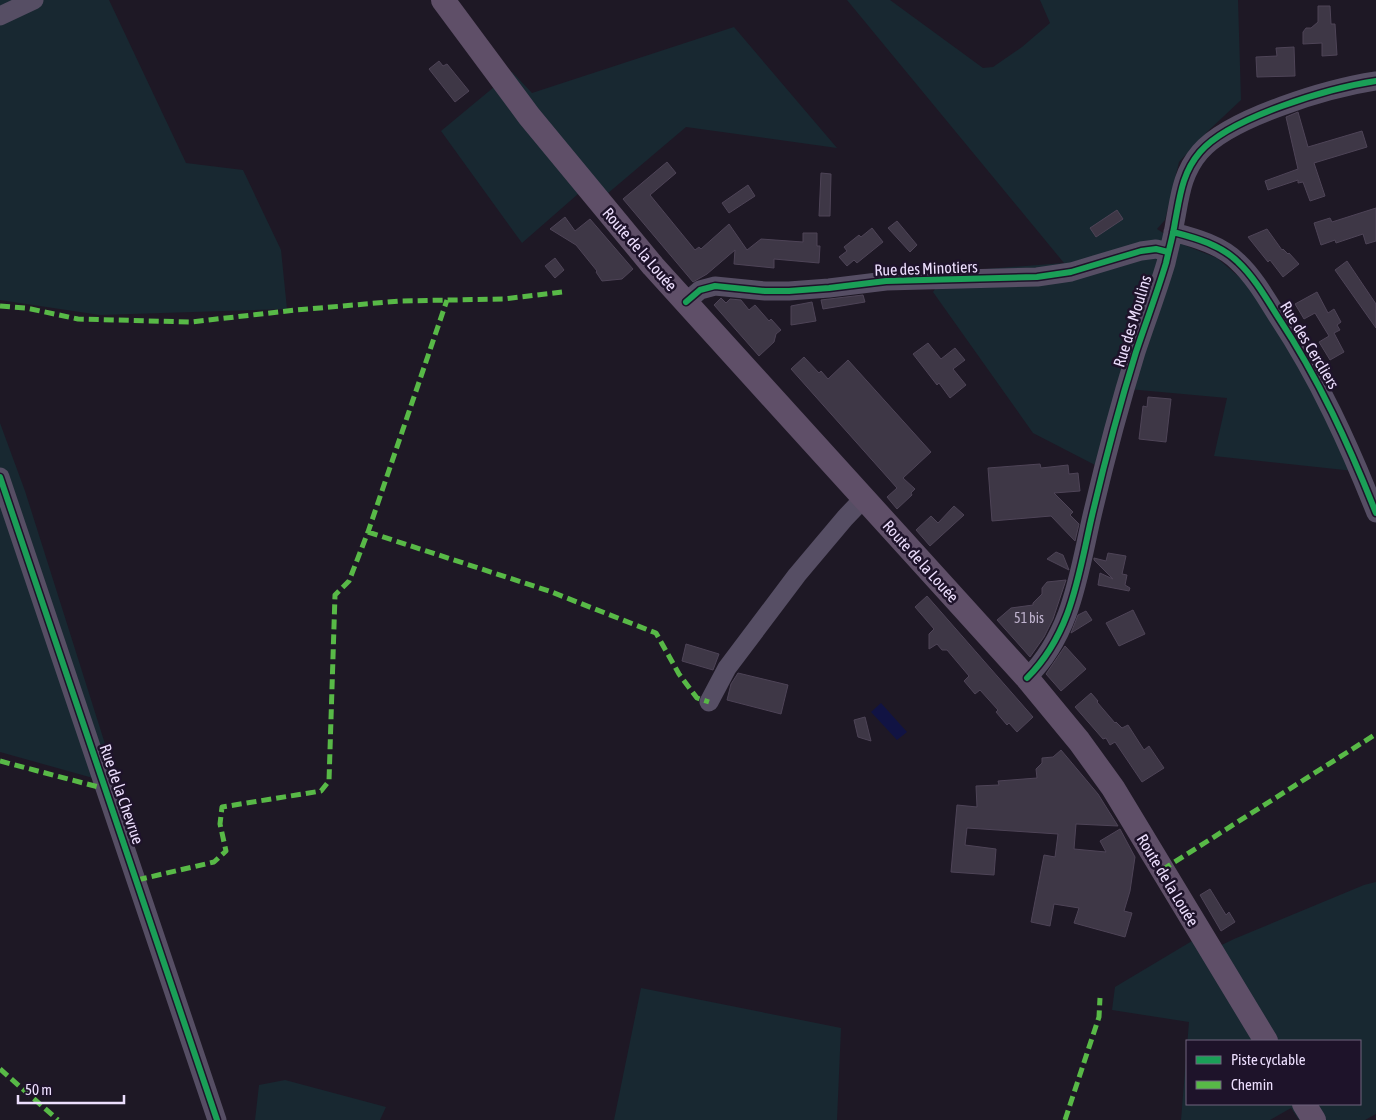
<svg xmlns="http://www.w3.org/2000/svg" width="1376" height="1120" font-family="'Asap Condensed',sans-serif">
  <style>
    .green { fill: #182831; fill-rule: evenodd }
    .water { fill: #111343 }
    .building { fill: #3e3746; stroke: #4e4457 }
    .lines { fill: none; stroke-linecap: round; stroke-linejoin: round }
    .minor { stroke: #564e64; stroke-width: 19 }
    .major { stroke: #5f4f68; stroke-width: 24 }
    .quiet { stroke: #58b947; stroke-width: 5; stroke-dasharray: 10 5; stroke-linecap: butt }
    .cycleway-casing { stroke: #1e132a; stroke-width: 9 }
    .cycleway { stroke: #1a9f57; stroke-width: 6 }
    .labels { text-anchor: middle; stroke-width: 5; stroke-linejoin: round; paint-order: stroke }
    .number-label { font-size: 14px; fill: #c0b4cf }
    .street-label { font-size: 16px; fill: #ecdefd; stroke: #1e132a }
  </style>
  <rect width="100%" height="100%" fill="#1e1825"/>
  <path class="green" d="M0,0H109L186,163L243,170L281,250L287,309L100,315L0,300Z
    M847,0H890L983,68L993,67L1022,47L1050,23L1040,0H1238L1241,100L1207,132L1179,162L1165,220L1157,229L1179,243L1217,258L1252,288L1296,352L1354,471L1214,456L1227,398L1117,388L1095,465L1033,433L933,292L946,272L1064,263Z
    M734,27L837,148L686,127L607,194L594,180L522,243L441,131L512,72L532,93Z
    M0,423L25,491L118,785L0,752Z
    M1376,882V1114L1365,1120H1299L1291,1108L1270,1120H1181L1189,1022L1112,1010L1115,987L1192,941L1201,955L1234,939L1364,885ZM1187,1041H1360V1104H1187Z
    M641,988L841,1028L837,1120H614Z
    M285,1080L386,1107L380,1120H255L259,1085Z"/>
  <path class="water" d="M881,703L907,732L897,740L871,712Z"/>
  <path class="building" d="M1318,6H1330L1331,24H1335L1337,55L1322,56V43L1303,44V32L1306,28H1311L1318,22Z
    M1294,47L1295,76L1257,77L1256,57L1277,56L1276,48Z
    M439,61L443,66L447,64L469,91L455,102L429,69Z
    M1298,112L1308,147L1362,131L1367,147L1314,163L1325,196L1310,201L1303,182L1298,183V180L1268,190L1265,181L1298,169L1286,117Z
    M667,162L676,173L650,195L695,250L699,247L701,249L729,224L747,250L761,239L803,242V233H817V246H820L819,263L774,259V268L734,264L735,250L707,274L693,282L623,199Z
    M821,173L831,174L830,216H819Z
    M748,185L755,196L729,213L722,203Z
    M1376,208V241L1366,244L1363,234L1336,243L1335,240L1321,245L1314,223L1330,218L1332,222Z
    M1117,210L1123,219L1096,237L1090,228Z
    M565,217L575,231L590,219L633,269L622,279L602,281L596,272L597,271L576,245L550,229Z
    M897,221L917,245L910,252L888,228Z
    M872,228L883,242L857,263L854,260L847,266L839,257L847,251L844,247L859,235L861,237Z
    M1267,229L1282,250L1283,249L1288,254L1289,253L1299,264L1283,277L1270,260L1268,262L1248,237Z
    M555,258L564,270L555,278L545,266Z
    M1347,261L1376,304V328L1335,270Z
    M1317,292L1328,313L1334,309L1341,322L1337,325L1340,330L1334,333L1344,352L1330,360L1319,342L1329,336L1315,313L1304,319L1295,304Z
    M863,295L865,302L823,309L821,300Z
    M721,298L726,303L730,299L741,300L749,310L755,305L769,321L771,319L781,330L776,334L774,342L759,356L714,305Z
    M812,302L816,321L791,325V306Z
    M928,343L941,359L955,348L965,360L953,369L966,385L950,398L939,383L937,385L913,354Z
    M804,357L819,373L821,371L828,379L848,360L931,452L903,478L915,489L911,493L912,495L897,509L887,497L897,488L791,369Z
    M1148,397L1171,399L1166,442L1139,439L1143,406L1147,407Z
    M1040,464L1041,468L1068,465L1069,474L1078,473L1080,491L1054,493L1073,512L1070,515L1079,524L1075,541L1051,516L992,521L988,468Z
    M954,506L964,515L930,546L916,530L931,516L938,523Z
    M1056,552L1063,555L1069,570L1047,559Z
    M1108,553L1126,556L1122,574L1127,575L1125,585L1130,588L1129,591L1098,585L1100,573L1113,579L1094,560V558L1106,561Z
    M1066,580L1053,619L1044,637L1030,657L997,620L1011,608L1033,605V603L1042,594V588L1047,582Z
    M927,596L1033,717L1017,732L1009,723L1007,725L996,712L998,710L980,690L975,694L964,681L969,676L947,650H942L937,644L929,649V634L934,629L915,607Z
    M1133,610L1145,634L1119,646L1106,623Z
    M1086,611L1092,620L1071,633L1078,615Z
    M686,644L719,654L713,670L682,661Z
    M1065,646L1086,669L1061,691L1046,674Z
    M738,673L788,685L781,714L727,700L731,684Z
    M1091,693L1098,701L1097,702L1115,723L1116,722L1122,728L1128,725L1144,750L1149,746L1164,768L1142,782L1115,742L1110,745L1106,738L1103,739L1075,707Z
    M865,717L871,741L858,737L854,720Z
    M1061,750L1098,794L1118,826L1076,824L1074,849L1106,852L1100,841L1120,829L1135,857L1130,891L1124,911L1132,913L1125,937L1074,923L1079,908L1054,904L1050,926L1031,922L1044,855L1055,857L1058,834L967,828L965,845L996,849L994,875L951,872L957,805L977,807L976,786L999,785L998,781L1037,778L1036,769L1042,763V758L1053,757Z
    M1210,889L1226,915L1229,912L1235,922L1221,931L1200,895Z"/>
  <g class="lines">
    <path class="minor" d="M0,16L34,0
      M1173,232C1196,238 1221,245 1238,262C1254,277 1266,298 1278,317C1319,379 1349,445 1376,513
      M686,302L700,290L715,286L765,291H789L829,288L886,281L1037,277L1071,272L1141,251L1156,249L1168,252
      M0,477L217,1120
      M1027,678C1071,634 1078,578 1091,520C1104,464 1119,407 1136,352C1146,322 1157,293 1166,263C1169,249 1173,236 1175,222C1180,196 1182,173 1200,152C1230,117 1330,88 1376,81
      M709,702L727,668L797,575L845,518L864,498"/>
    <path class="major" d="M443,0L529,116L653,266L1027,678L1079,741L1113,788L1266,1041
      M1304,1104L1314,1120"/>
    <path class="quiet" d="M0,306L26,308L78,319L191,322L296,310L400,301L503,299L562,292
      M368,532L549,591L656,633L679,674L697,698L709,702
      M0,761L106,789
      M1162,870L1376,734
      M137,880L214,862L226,851L220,824L222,807L321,791L329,781L335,595L349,581L368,532L447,300
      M0,1069L58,1120
      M1065,1120L1099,1017L1100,998"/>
    <defs>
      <path id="cycleway" d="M1173,232C1196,238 1221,245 1238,262C1254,277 1266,298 1278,317C1319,379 1349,445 1376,513
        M686,302L700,290L715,286L765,291H789L829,288L886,281L1037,277L1071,272L1141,251L1156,249L1168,252
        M0,477L217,1120
        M1027,678C1071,634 1078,578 1091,520C1104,464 1119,407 1136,352C1146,322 1157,293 1166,263C1169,249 1173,236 1175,222C1180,196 1182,173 1200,152C1230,117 1330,88 1376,81"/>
    </defs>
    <use href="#cycleway" class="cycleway-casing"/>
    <use href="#cycleway" class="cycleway"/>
  </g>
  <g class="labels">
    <g class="number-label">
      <text x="1029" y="623">51 bis</text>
    </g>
    <g class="street-label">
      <text transform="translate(640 249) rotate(49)" y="6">Route de la Louée</text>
      <text transform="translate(926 268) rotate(-2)" y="6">Rue des Minotiers</text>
      <text transform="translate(1132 321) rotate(-73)" y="6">Rue des Moulins</text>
      <text transform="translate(1310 345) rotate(59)" y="6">Rue des Cercliers</text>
      <text transform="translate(921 561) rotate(48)" y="6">Route de la Louée</text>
      <text transform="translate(122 794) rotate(71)" y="6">Rue de la Chevrue</text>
      <text transform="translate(1168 880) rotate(59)" y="6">Route de la Louée</text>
    </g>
  </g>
  <rect x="1186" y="1040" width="175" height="65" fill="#1e132a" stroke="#70647e"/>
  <rect x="1196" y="1056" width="25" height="8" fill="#1a9f57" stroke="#70647e"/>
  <text x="1231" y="1065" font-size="15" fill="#ecdefd">Piste cyclable</text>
  <rect x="1196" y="1081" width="25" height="8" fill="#58b947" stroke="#70647e"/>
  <text x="1231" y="1090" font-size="15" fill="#ecdefd">Chemin</text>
  <path d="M18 1095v8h106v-8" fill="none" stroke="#ecdefd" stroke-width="2.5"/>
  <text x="25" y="1095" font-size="15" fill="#ecdefd" stroke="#1e132a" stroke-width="4" paint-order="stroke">50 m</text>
</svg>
